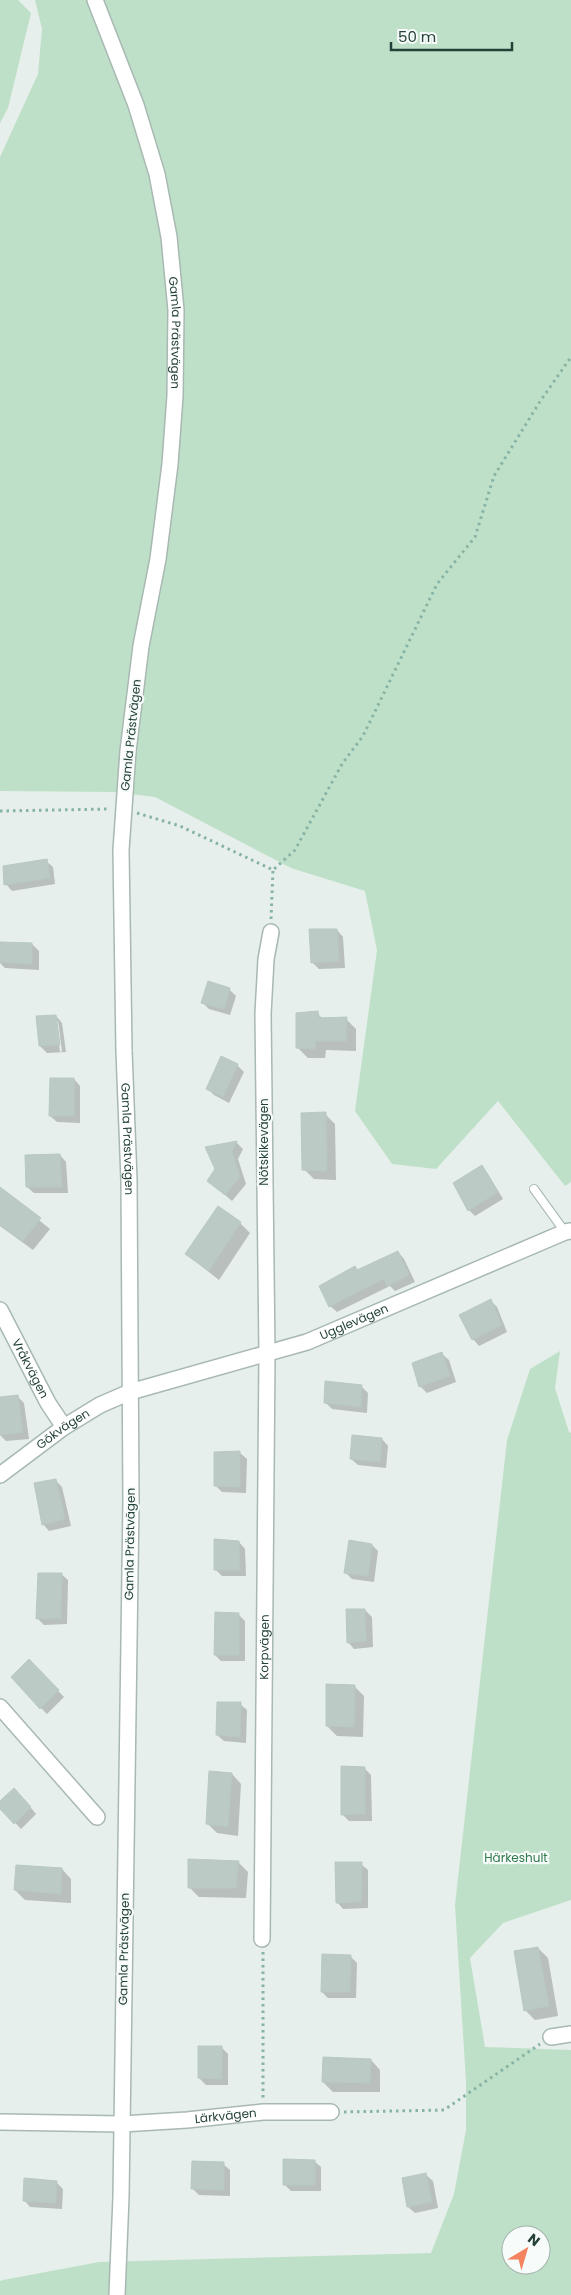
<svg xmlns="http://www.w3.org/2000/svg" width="571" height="2295" font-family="Poppins,sans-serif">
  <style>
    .green { fill: #bfe0c8; fill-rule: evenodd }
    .shadow { fill: #0003; fill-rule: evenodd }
    .building { fill: #bbcac4; stroke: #b8c9c2 }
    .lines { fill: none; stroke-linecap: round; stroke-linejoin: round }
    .service-casing { stroke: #a8b8b2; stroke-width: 10 }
    .minor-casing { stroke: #a8b8b2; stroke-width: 18 }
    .path { stroke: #86b3a5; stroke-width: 3; stroke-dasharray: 2.5 4; stroke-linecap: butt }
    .service { stroke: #fff; stroke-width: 8 }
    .minor { stroke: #fff; stroke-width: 15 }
    .labels { text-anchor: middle; stroke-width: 4.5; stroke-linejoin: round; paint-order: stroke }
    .street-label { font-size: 12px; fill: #24423a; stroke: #f7fbf9 }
    .park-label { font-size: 12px; fill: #2d7a4b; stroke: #f7fbf9 }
  </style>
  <rect width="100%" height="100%" fill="#e6efeb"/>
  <path class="green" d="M0,0H18L31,13L8,108L0,123Z
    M35,0H571V1182L565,1186L498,1101L436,1169L392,1164L355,1111L377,950L365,891L291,868L155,797L113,792L0,791V157L38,74L42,29Z
    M560,1351L555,1388L569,1432L571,1433V1900L503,1923L470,1958L485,2047L571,2050V2295H0V2281L3,2280L99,2262L431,2253L454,2194L466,2130V2081L455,1905L507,1440L530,1369ZM511,2235H541V2265H511Z"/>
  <path class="shadow" d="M46,861L53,867L55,884L12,891L6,884Z
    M337,930L343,937L345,968L319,969L312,962Z
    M0,943L32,944L39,951V970L5,968L0,963Z
    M229,989L236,996L230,1015L209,1009L203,1003Z
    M317,1013L323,1019H346L356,1029V1051L326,1050L325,1058H308L298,1048Z
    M56,1016L62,1023L66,1052L47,1053L40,1046ZM56,1021H58L62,1051L60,1052Z
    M237,1065L244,1072L229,1103L214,1095L208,1089Z
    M74,1079L80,1086V1123L57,1122L50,1116Z
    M325,1114L335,1124L336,1180L314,1179L304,1169Z
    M237,1143L243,1149L238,1159L246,1184L232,1201L209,1181L217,1170L207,1148Z
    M60,1155L66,1162L68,1193H34L27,1187Z
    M482,1167L488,1174L503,1199L475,1216L469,1210Z
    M0,1189L50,1229L33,1250L0,1226Z
    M240,1223L250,1233L219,1280L186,1254Z
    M398,1252L404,1259L415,1282L395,1291L390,1286L337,1312L330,1306L358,1271Z
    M491,1301L497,1307L507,1332L479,1346L473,1339Z
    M442,1354L449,1360L456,1382L427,1393L420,1386Z
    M361,1386L368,1393L367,1413L332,1409L325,1402Z
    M17,1396L24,1403L29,1439L6,1441L0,1435V1398Z
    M382,1439L388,1446L386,1468L358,1465L351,1459Z
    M240,1453L247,1459L246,1493L222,1492L216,1486Z
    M56,1481L62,1487L71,1526L49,1531L43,1524Z
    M239,1542L245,1549L246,1576H222L216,1570Z
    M372,1545L378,1551L374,1582L352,1579L345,1572Z
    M61,1574L68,1580L67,1624L44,1625L38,1619Z
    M365,1610L372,1617L373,1647L354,1649L348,1642Z
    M238,1614L245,1621V1661H221L215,1655Z
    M29,1661L64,1697L47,1714L41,1708Z
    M354,1686L364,1696L363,1737L337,1736L327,1726Z
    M240,1704L247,1710L246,1743L224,1741L217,1735Z
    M364,1768L371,1775L372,1821H349L343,1815Z
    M232,1774L241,1784L238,1836L217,1833L207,1823Z
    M21,1796L36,1814L21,1829L0,1807V1803Z
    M238,1862L248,1872L246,1898L199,1897L189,1887Z
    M361,1864L368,1870V1908L343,1909L337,1902Z
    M62,1869L71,1879V1903L25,1900L15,1890Z
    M538,1948L548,1958L558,2016L535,2020L525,2010Z
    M351,1957L357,1963L356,1998H328L322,1992Z
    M221,2047L228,2054V2085H206L199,2078Z
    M371,2060L380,2070V2092H333L323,2082Z
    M314,2161L321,2167V2191H291L284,2184Z
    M223,2164L230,2170V2196L199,2195L192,2188Z
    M426,2175L433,2181L438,2208L415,2213L408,2207Z
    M56,2182L63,2189L62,2209L30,2207L24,2200Z"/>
  <path class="building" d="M47,859L50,878L4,885L3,866Z
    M309,929H337L339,961L311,963Z
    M0,942L32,943V964L0,962Z
    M208,981L230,988L224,1009L201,1003Z
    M318,1011L319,1018L347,1017L346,1041H316L315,1049L296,1048V1013Z
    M56,1015L60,1045L39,1046L36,1016Z
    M221,1056L238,1064L223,1097L206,1089Z
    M50,1078H74V1116H49Z
    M326,1112L327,1171L302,1170L301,1113Z
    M237,1141L232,1152L240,1177L225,1195L207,1181L215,1169L205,1147Z
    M60,1154L62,1187H26L25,1155Z
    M482,1165L498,1192L468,1211L453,1183Z
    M0,1187L41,1218L23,1241L0,1225Z
    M218,1206L241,1222L209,1271L185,1254Z
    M398,1251L409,1275L387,1286L384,1279L329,1307L319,1286L355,1266L357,1270Z
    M491,1299L502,1325L472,1340L459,1315Z
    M442,1352L450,1376L419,1387L412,1363Z
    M325,1381L362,1385L361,1407L324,1403Z
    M18,1395L23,1432L0,1435V1397Z
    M352,1435L382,1438L380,1462L350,1459Z
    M240,1451V1487L214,1486V1452Z
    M56,1479L65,1519L42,1525L34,1483Z
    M214,1539L239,1541L240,1570H214Z
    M349,1540L372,1544L368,1576L344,1573Z
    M38,1573H62L61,1618L36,1619Z
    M346,1609H365L366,1641L347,1643Z
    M215,1612L239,1613V1655H214Z
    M29,1659L59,1690L40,1709L11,1677Z
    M326,1684L355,1685L354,1727L326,1726Z
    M217,1702H241L240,1737L216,1735Z
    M341,1766L365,1767V1814L341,1815Z
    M209,1771L232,1773L228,1827L206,1824Z
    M14,1788L31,1807L14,1824L0,1809V1801Z
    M188,1859L239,1861L236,1888H188Z
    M335,1862H362L361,1902L336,1903Z
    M16,1865L62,1868L61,1894L14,1890Z
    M538,1947L549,2006L524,2011L514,1951Z
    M322,1954L351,1955L350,1992H321Z
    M198,2046H222V2079L198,2078Z
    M323,2057L371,2059L370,2083L322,2082Z
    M283,2159L315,2160V2185H283Z
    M192,2161L224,2162V2190L191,2189Z
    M426,2173L432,2202L407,2207L402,2178Z
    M24,2178L57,2181L56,2203L23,2201Z"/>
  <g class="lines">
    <defs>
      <path id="service" d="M534,1189L565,1232"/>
      <g id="minor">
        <path id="s1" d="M95,0L136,105L157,174L169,237L176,310L175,396L170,464L158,559L141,646L128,751L121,850L124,1051L129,1180L131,1502L121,2197L117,2295"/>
        <path id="s2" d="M0,1310L48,1403L64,1427"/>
        <path id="s3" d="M0,1475L64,1427L100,1405L130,1392L307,1342L565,1232L571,1231"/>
        <path d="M0,1707L97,1817"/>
        <path id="s4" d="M262,1939L267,1354L263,1014L266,959L271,932"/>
        <path d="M551,2037L571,2034"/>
        <path id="s5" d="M0,2122L122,2124L187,2120L263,2112H331"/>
      </g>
    </defs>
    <use href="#service" class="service-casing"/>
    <use href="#minor" class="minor-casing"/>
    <path class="path" d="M0,811L109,809
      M137,813L180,826L273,870L295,850L342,764L363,736L437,584L475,537L494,476L539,403L571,357
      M271,919L273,870
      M263,1952V2098
      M344,2112L444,2110L540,2044"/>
    <use href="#service" class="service"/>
    <use href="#minor" class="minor"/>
  </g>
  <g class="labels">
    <g class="street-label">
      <text dy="4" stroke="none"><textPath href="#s1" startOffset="345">Gamla Prästvägen</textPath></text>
      <text transform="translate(131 735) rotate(-84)" y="4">Gamla Prästvägen</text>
      <text dy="4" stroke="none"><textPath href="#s1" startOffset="1155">Gamla Prästvägen</textPath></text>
      <text transform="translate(264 1142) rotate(-90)" y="4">Nötskikevägen</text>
      <text dy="4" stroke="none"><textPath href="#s3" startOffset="390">Ugglevägen</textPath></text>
      <text dy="4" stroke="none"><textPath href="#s2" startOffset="66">Vråkvägen</textPath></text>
      <text dy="4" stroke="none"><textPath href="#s3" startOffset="78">Gökvägen</textPath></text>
      <text transform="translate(130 1544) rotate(-89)" y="4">Gamla Prästvägen</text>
      <text dy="4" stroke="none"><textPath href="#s4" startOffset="292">Korpvägen</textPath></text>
      <text transform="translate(124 1949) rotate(-89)" y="4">Gamla Prästvägen</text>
      <text dy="4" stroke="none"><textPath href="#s5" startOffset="226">Lärkvägen</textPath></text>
    </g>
    <g class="park-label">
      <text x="516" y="1862">Härkeshult</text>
    </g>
  </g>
  <g transform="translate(526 2250) rotate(38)"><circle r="24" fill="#f7fbf9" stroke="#a3b1ad"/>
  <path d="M0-4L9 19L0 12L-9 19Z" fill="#f4845f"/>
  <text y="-8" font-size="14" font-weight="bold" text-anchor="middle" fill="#24423a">N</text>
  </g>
  <path d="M391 42v8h121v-8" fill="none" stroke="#24423a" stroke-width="2.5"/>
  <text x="398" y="42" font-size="15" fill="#24423a" stroke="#f7fbf9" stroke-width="4" paint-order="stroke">50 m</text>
</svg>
